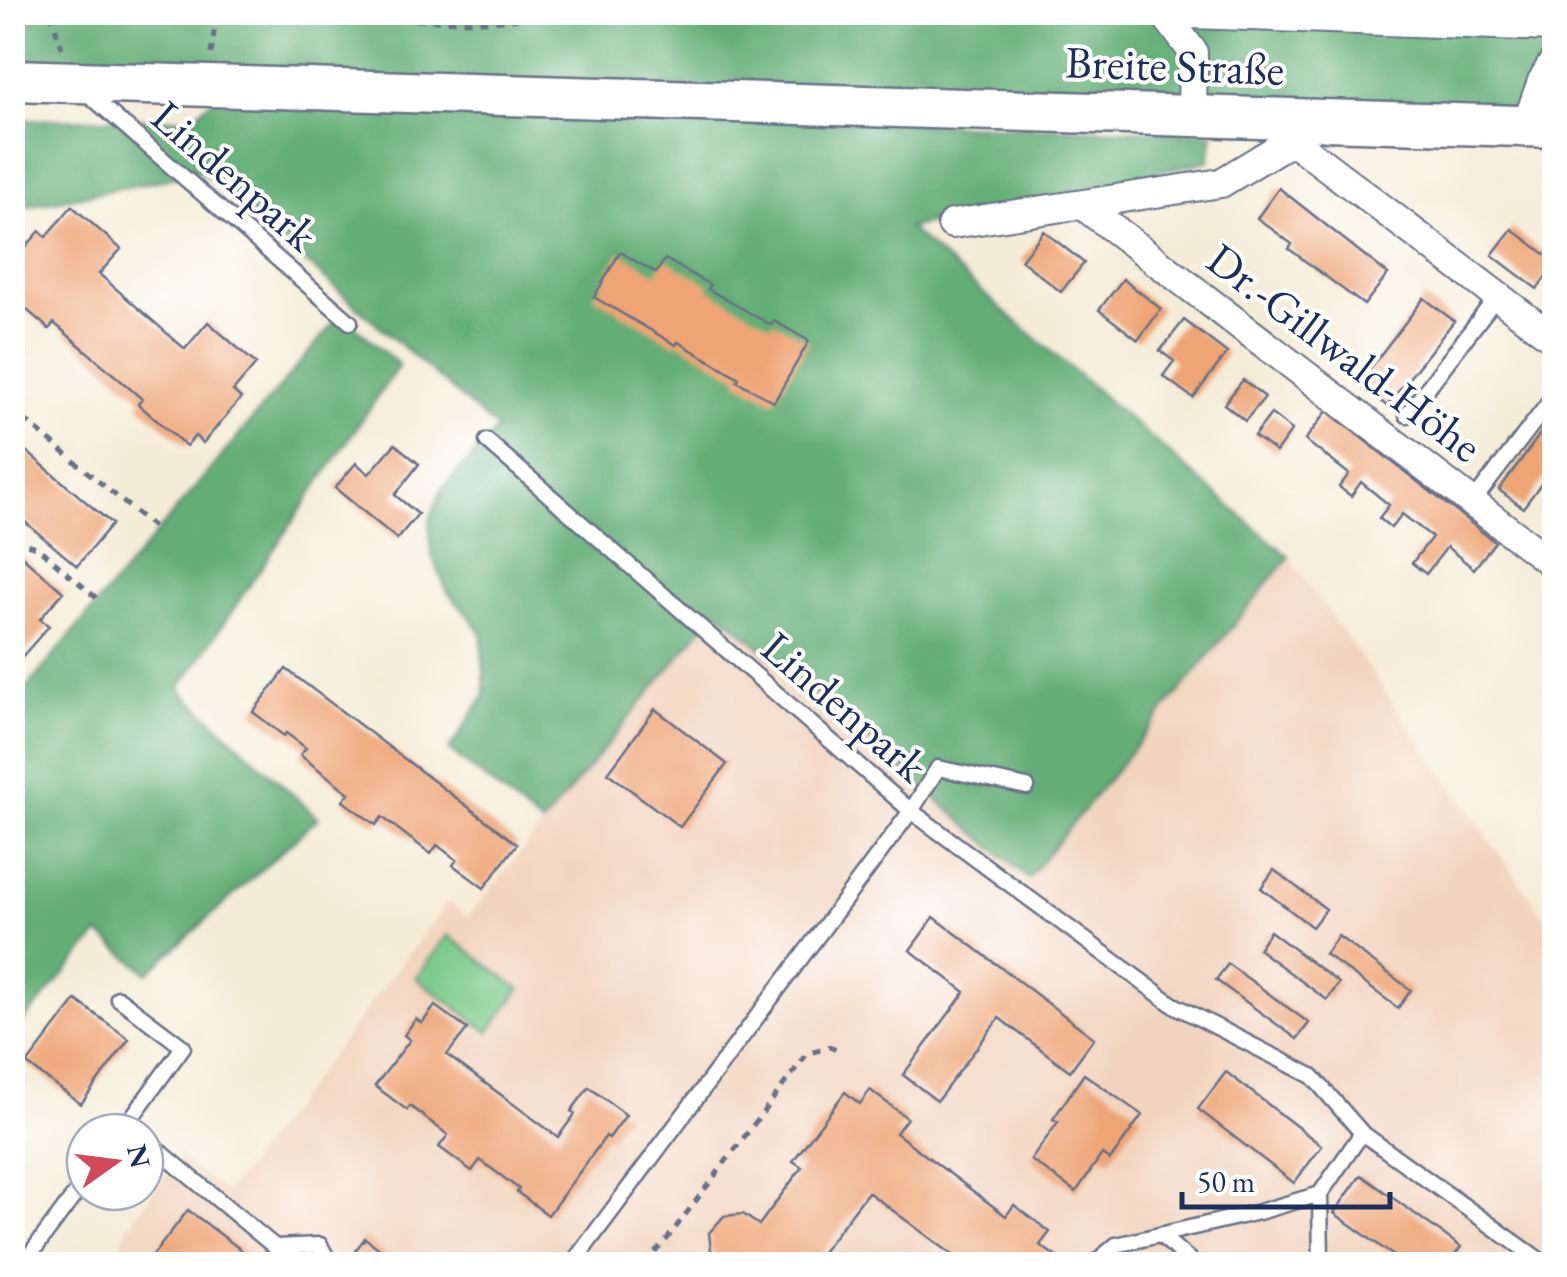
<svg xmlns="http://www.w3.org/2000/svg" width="1567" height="1277" font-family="'EB Garamond',serif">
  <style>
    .built { fill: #f2d4be }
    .green { fill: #7bca8a; stroke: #4b7c74; stroke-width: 2.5 }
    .forest { fill: #64ae76; stroke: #406e6a; stroke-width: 2.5 }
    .building { fill: #eea474 }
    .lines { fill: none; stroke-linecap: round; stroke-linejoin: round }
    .service-casing { stroke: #677188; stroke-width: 19 }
    .minor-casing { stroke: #677188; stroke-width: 32 }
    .secondary-casing { stroke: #677188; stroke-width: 45 }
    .path { stroke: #677188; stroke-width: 5; stroke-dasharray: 8 8; stroke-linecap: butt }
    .service { stroke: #fff; stroke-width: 14 }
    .minor { stroke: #fff; stroke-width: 28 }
    .secondary { stroke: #fff; stroke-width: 40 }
    .labels { text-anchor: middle; stroke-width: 8; stroke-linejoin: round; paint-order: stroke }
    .street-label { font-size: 45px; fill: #1b2f5e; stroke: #fff }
  </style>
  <rect width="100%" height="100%" fill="#fff"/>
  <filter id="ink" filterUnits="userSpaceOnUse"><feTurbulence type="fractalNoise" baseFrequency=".01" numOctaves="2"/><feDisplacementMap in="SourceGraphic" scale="20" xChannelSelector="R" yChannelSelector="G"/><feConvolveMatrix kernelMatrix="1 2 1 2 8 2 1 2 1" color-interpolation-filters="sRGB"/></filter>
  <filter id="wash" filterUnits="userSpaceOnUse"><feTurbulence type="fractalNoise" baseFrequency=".0048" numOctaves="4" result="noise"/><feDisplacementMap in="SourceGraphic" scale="40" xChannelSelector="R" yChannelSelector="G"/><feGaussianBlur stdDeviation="2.25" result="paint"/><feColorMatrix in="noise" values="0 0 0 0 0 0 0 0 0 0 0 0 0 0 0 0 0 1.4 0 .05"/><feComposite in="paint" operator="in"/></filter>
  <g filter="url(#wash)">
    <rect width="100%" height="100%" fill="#f4ecd7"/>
    <path class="built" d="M1289,557L1554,930V1264H115L127,1228L179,1156L226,1193L448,902L468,917L717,610L1028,878Z"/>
    <path class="green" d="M447,935L520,989L489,1032L416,978Z"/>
    <path class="forest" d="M13,12H1360L1554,20V113L13,68Z
      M211,101L1213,133L1209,161L908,228L1289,557L1028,878L717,610L542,825L449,750L485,695L481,631L447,591L432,556L429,522L442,489L497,429L203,172L13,209L12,120L191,118Z
      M341,314L399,365L179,689L318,818L148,973L99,934L13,1034V704Z"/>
    <g id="blocks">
      <path class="building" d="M1279,188L1388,274L1364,305L1289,249L1292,244L1257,218Z
        M72,206L121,249L99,274L185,349L208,322L256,364L233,391L241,398L203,443L195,436L186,446L138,404L142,399L54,323L49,329L12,297V262L40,231L46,237Z
        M1512,229L1554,261V265L1537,289L1492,255Z
        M1044,231L1084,263L1061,292L1021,260Z
        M620,252L656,273L665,259L710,285L708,289L771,325L774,321L809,341L774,402L737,381L739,378L678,342L676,345L594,297Z
        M1123,279L1161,309L1138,340L1099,310Z
        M1424,298L1454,321L1387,406L1358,384Z
        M1184,320L1227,353L1193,398L1163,376L1174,361L1160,351Z
        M1243,380L1265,397L1245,421L1224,404Z
        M1327,411L1495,542L1474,569L1447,547L1426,574L1412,563L1432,537L1402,514L1391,528L1379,518L1389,505L1361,482L1351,496L1339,487L1349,474L1305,440Z
        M1271,414L1292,430L1276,452L1254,436Z
        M1554,415V466L1523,508L1499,490Z
        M12,439L112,524L77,566L12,511Z
        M395,444L419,464L395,495L418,514L397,539L335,488L356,463L369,474Z
        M15,550L63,592L40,619L49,626L12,668V553Z
        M286,669L517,844L484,888L453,865L457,860L437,845L431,854L382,817L376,825L343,801L349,793L300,755L306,748L286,733L284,736L253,712Z
        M655,709L727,764L680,827L608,773Z
        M1274,870L1326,909L1312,927L1261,888Z
        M934,917L1094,1038L1070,1071L999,1018L937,1101L903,1075L965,992L910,950Z
        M1270,931L1339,983L1327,1000L1258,949Z
        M1338,936L1411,990L1398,1008L1325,954Z
        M1228,964L1309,1023L1297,1039L1216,980Z
        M76,1000L129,1039L81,1104L27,1064Z
        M435,1006L467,1029L447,1055L558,1137L575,1114L571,1111L589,1087L626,1115L609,1138L606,1136L548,1215L517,1192L519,1189L480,1160L472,1171L439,1147L448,1135L410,1106L407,1110L375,1086L410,1040L404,1035L416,1019L422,1023Z
        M1226,1072L1322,1146L1294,1183L1198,1109Z
        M1084,1074L1142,1115L1110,1160L1102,1154L1076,1192L1031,1160L1058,1122L1053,1119Z
        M870,1090L907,1118L896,1133L1006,1216L1014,1205L1050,1232L1040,1245L1066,1264H1034L1029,1260L1025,1264H965L868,1192L813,1264H720L712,1258L709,1233L724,1216L743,1214L759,1225L802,1167L793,1161L845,1092L860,1104Z
        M1361,1175L1461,1247L1448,1264H1405L1334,1213Z
        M188,1210L260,1264H146Z
        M365,1238L400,1264H364L352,1255Z"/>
    </g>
  </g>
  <g filter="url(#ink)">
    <use href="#blocks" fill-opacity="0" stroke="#677188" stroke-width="2.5"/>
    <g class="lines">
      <defs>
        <path id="service" d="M87,93L350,322
          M1407,415L1498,295
          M487,441L911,811L1172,1004L1312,1076L1362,1133L1545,1264
          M1472,503L1554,396
          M118,998L183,1047L127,1124L137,1132
          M145,1139L275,1247L320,1245L330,1264
          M1320,1194L1321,1264
          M1160,1235L1194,1264
          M23,1264L85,1181
          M572,1264L911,811L938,768L1027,787
          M1094,1264L1116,1245L1259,1212L1320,1194L1362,1133"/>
        <path id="minor" d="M1163,12L1193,52L1192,116
          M1163,13L1554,27
          M1292,126V140L1554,339
          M1526,126L1542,81L1554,61
          M1084,206L1554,565
          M952,224L1221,183L1292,140"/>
        <path id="secondary" d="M12,80L1554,127"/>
      </defs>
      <use href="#service" class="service-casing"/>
      <use href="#minor" class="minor-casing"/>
      <use href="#secondary" class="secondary-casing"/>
      <path class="path" d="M50,12L62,48
        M336,12L399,20L489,21L603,12
        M211,54L217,12
        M12,409L158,531
        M12,540L37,547L100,601
        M52,1257L78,1264
        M644,1264L667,1239L807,1054L829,1047L842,1052"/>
      <use href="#service" class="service"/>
      <use href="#minor" class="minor"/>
      <use href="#secondary" class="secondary"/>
    </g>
  </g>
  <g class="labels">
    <g class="street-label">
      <text transform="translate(1175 65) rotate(2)" y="16">Breite Straße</text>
      <text transform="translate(235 175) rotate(41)" y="16">Lindenpark</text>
      <text transform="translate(1345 352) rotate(37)" y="16">Dr.-Gillwald-Höhe</text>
      <text transform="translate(845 706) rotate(41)" y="16">Lindenpark</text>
    </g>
  </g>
  <rect width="1567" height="1277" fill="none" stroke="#fff" stroke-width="50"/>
  <g transform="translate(115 1162) rotate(76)"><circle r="48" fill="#ffffff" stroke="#a4acbf" stroke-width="2.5"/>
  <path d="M0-8L18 38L0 25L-18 38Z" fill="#d1495b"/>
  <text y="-15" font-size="28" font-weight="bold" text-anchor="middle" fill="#1b2f5e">N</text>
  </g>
  <path d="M1182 1192v15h208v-15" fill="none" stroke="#1b2f5e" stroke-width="5"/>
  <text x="1197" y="1192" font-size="30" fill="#1b2f5e" stroke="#ffffff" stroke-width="8" paint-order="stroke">50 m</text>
</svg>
